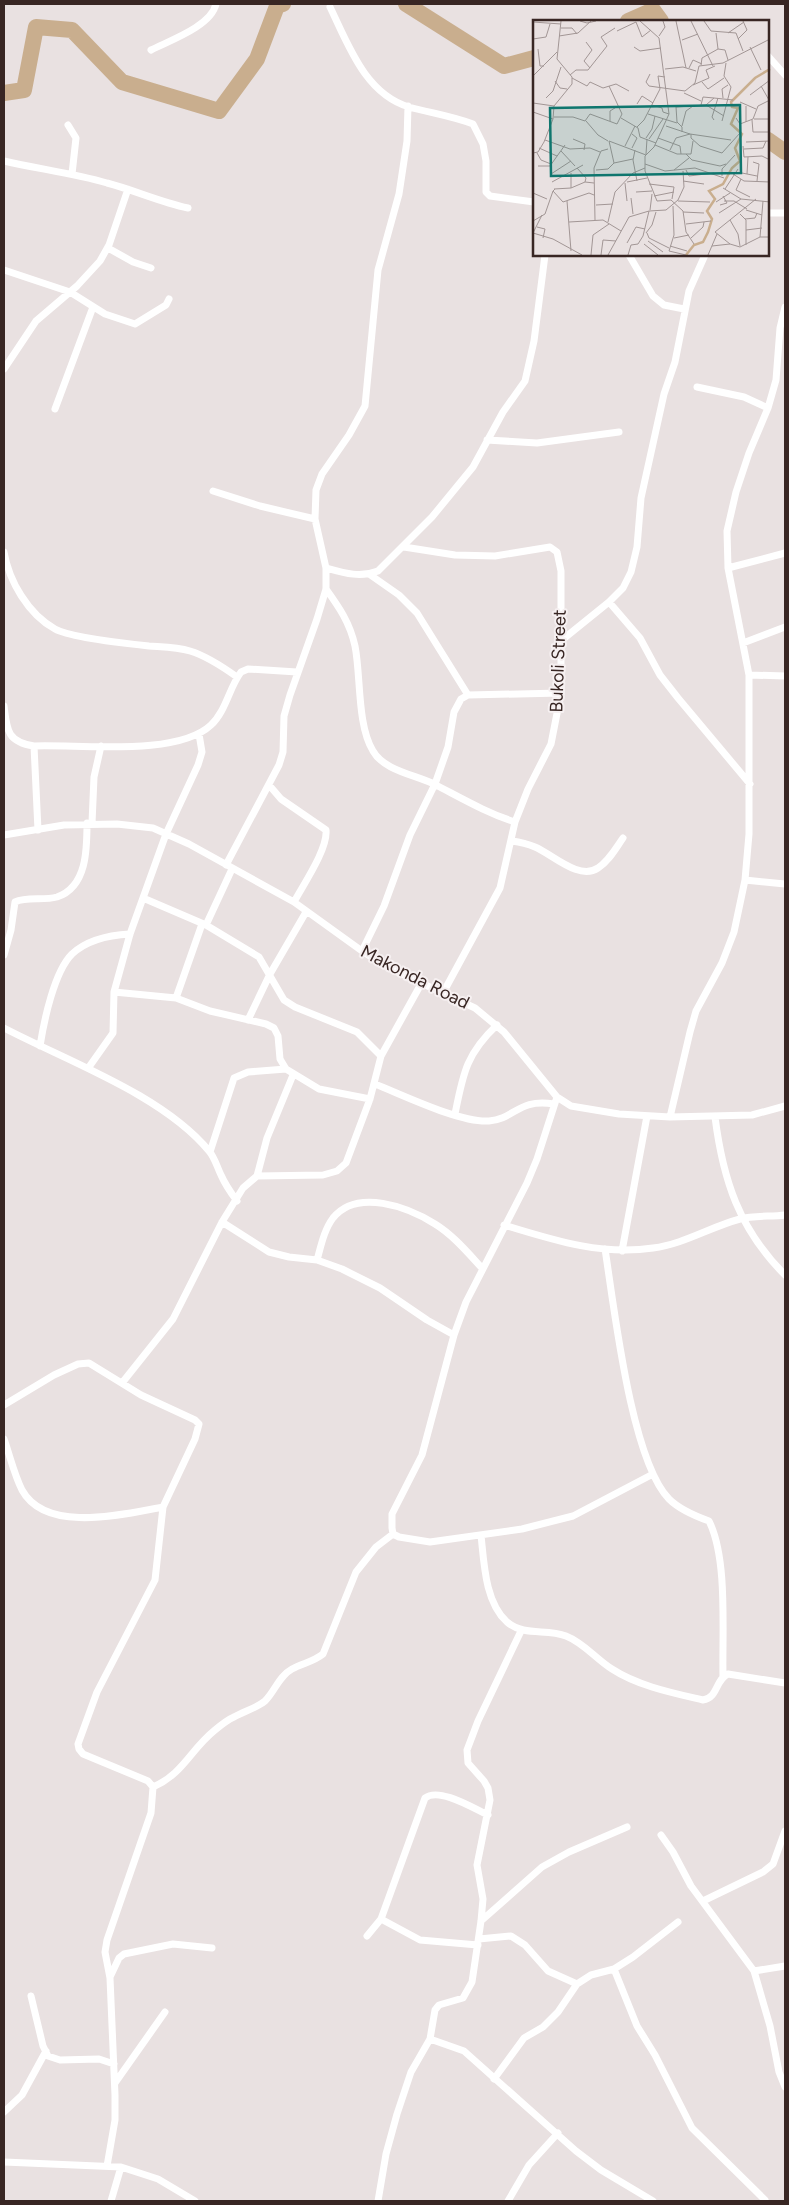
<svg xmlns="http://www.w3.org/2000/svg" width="789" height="2205" font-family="Figtree,sans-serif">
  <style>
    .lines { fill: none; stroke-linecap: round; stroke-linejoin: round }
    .river { stroke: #c9ae8e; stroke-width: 16 }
    .minor { stroke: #fff; stroke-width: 7 }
    .labels { text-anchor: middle; stroke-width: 4; stroke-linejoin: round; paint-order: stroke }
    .street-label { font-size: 18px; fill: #382623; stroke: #f6f0f1 }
    .inset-river { fill: none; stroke: #c9ae8e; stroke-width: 2.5 }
    .inset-road { fill: none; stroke: #a29695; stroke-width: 1 }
    .view { fill: #0f766e; fill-opacity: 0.15; stroke: #0f766e; stroke-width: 2.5 }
    .inset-edge { fill: none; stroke: #382623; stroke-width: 2.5 }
  </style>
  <rect width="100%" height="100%" fill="#e9e1e1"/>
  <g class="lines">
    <path class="river" d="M406,4L504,66L534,58
      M628,21L653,10L661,21
      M4,93L24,90L36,27L72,30L122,82L219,111L257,59L277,6L283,4
      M768,140L785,152"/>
    <path class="minor" d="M330,7C348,44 365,94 409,107C431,113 452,116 473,124L483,144L486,161V192L490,196L534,202
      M151,50C171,40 211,26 216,4
      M768,56L785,75
      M68,125L76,138L72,174
      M4,161C38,169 73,173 107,183C134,190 160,202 188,208
      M768,213H785
      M108,248L133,262L151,268
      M629,255L653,296L664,305L684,309
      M4,270L70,292L105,314L135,324L166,305L169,299
      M4,369L36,321L77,286L100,261L109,245L128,189
      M697,387L744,397L768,408
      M55,409L93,307
      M487,440L537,443L619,432
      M213,491L260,506L315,519
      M404,547L455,555L495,556L550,547L557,552L561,571V693L551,744L528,789L515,822L500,888L443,993
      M4,552C9,581 28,614 55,629C69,637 130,644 149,646C163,647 177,647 190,651C207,656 223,667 237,677
      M326,568C344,573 360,578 378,571L432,517L473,467L503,412L525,381L534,341L545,255
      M728,568L785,553
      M369,574L399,595L417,613L468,695
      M326,589C339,607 350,623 355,646C361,676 357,725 373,751C384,771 417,775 436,785C463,799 487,813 515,822
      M609,602L640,638L660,675L678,698L750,784
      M562,640L609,602L623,588L631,572L637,547L641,498L664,394L675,362L689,291L705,255
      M743,643L785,627
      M749,675L785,676
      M4,706C7,730 7,742 34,746C79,744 177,757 211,725C226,711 229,688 241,672L248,669L297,672
      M34,746L38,830
      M269,785L281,799L326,830C328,849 303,885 294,902
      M92,823L94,777L101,746
      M4,835L64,825L117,824L153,828L189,844L294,902L362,951L389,968L475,1008L504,1032L557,1097L571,1106L619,1114L670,1117L752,1115L785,1106
      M512,841C520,842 528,844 535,847C552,854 579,881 598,868C609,861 616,848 623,838
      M226,865L279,765L283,752L284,716L290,695L317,619L326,589V568L315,519L316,490L322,474L349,435L365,406L378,270L399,194L407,141L408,106
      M745,880L785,884
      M143,898L206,925L259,957L284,1000L295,1007L357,1032L381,1056
      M206,925L232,869
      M362,951L384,906L410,835L435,784L448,747L454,712L461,699L468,695L561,693
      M4,955L11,930L15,902C27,896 43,901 57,897C87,887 87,849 87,823
      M114,992L176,998L210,1011L266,1024L274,1028L278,1036L280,1059L286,1069L319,1089L370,1099
      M176,998L202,924
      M248,1020L270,974L306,912
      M4,1028C67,1061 163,1095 209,1151C215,1158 217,1167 221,1175C225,1184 231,1193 237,1201
      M40,1046C44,1021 54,972 72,954C87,940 111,935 130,934
      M89,1067L113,1033L114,992L130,934L166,834L198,765L202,752L199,734
      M375,1084C403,1095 460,1123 489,1121C515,1119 518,1098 554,1104
      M557,1097L537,1159L527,1183L466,1302L454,1335L422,1455L392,1514V1528L393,1534L399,1537L430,1542L522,1529L573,1516L653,1474
      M455,1114C463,1074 466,1054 497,1025
      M670,1117L690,1032L696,1011L722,963L734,932L745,880L749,834V675L728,568L727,531L736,492L749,453L768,408L776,380L780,328L785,307
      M715,1117C723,1180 739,1229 785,1275
      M210,1152L234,1078L248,1072L286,1069
      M257,1176L267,1138L293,1075
      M222,1222L269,1252L289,1257L317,1260L342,1269L380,1288L427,1320L454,1335
      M504,1225C553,1240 602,1256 653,1248C684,1244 710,1227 740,1219C754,1215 771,1217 785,1215
      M605,1249C614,1306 631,1460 669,1499C680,1510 695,1516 709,1521C728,1559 722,1632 723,1677
      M622,1251L647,1116
      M317,1260C321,1246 324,1230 333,1218C357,1188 408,1207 435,1224C453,1235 468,1253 482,1268
      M122,1383L173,1319L222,1222L243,1188L257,1176L323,1175L337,1171L346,1163L370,1099L381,1056L421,984
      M4,1405L54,1375L78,1364L89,1363L141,1395L195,1420L199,1424L195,1439L163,1507L155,1580L97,1692L78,1744L79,1749L83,1754L148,1781L153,1787L151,1813L107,1940L105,1952L110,1978L115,2095V2120L107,2166
      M4,1439C10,1456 14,1474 22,1490C46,1534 124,1514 163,1507
      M481,1535C484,1563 485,1602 507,1622C525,1637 546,1628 566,1636C584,1643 596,1659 612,1669C638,1686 673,1693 703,1700C718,1698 715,1680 728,1674L785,1683
      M153,1787C183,1774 190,1750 215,1730C221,1725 227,1720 234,1717C244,1711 255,1709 265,1701C275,1691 279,1676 292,1669C303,1663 313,1662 323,1654L356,1572L376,1547L393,1534
      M661,1835L673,1852L691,1886L754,1971L770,2026L779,2072L785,2087
      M703,1901L763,1872L773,1864L785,1831
      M381,1919L420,1940L478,1945
      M481,1921L542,1867L569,1852L627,1827
      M367,1936L381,1919L425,1798C439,1787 473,1808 488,1815
      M479,1939L511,1936L525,1945L548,1971L577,1984
      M614,1969L637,2026L655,2055L692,2128L765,2200
      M754,1971L785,1966
      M110,1977L119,1958L124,1954L173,1944L212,1948
      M31,1996L43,2046L48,2056L60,2060L99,2059L114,2064
      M430,2039L464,2051L576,2151L601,2170L653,2201
      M494,2079L524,2038L543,2027L558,2012L577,1984L591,1975L614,1969L633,1957L678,1922
      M115,2083L165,2012
      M4,2112L22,2095L46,2051
      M4,2162L121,2167L158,2179L195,2201
      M111,2201L121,2167
      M378,2201L386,2154L397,2114L411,2072L430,2039L435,2010L439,2005L463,1998L472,1982L481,1921L483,1899L477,1865L490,1800L488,1788L484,1781L468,1763L467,1750L478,1721L521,1631
      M508,2201L529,2165L558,2133"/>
  </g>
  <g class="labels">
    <g class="street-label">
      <text transform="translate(558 661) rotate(-88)" y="6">Bukoli Street</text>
      <text transform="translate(415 977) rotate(27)" y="6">Makonda Road</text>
    </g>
  </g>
  <g transform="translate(533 20)">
    <rect width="236" height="236" fill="#e9e1e1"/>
    <path class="inset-river" d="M153,235L161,225L170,222L175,212L179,199L174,191L182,179L176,171L190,164L199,148L207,141L202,128L209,114L198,104L205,88L199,87L198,82L222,58L237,49"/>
    <path class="inset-road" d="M47,1L54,3L63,1M107,1L126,18L136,94L121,127L112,136V151L124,181L138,180L150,191L153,212L161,224M143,1L153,48M158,1L180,46M171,1L178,11L203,13L210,31M0,2L28,4M103,2L109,17L118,10M28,8H39L44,14M84,11L103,2M183,13L185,29L192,30L195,40M195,13L211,2M26,16L45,13L58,1M126,16L132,7L130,1M0,19L13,17L17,4M205,19L214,10L210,1M149,20L165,14M53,22L59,30L51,41L57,48M101,27L107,31L128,28M217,27L228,50M5,29L7,46H11M168,45L169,38L185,29M156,48L160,40L169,44M132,49L150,47L163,51M117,54L113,62L116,66L152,71L162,63L166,46L190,43L237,19M37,55L43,50H55L74,26L68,17L82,8M0,56L24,32M39,58L54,66L57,62L70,68L83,64L96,71M22,61L27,68L34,69M169,62L175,69L191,58M160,65L176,58L173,50L182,46M228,66L236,80M127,69L125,56L132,57M151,73L168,81M217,75L237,60M13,78L20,71L28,47M190,78L189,69L195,65M207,82L223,89M0,83L21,86M104,84L109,76L120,83M119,85L129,88L130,92L136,94M168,85L170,77L181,78M173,85L191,96M0,92L20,99M115,94L144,103M21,97H40L52,101L57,94L84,104L89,94L76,66M88,98L105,108L107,117L123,123M203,98L207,104L220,99L225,86L237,80M221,99H237M181,100L179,97L185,78M219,100L220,112H237M53,101L65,115L75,121M77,101V91L85,86M189,101L198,67L191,56L193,43M213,102V86M133,106L157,114L198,120M149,106L153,91L160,86M104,107L111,100L127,69M149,112V107L144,102L143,87L173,85L181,78L200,80M99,114L104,118L99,128M158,114V118L167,126L189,133L207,113M113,118L119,109L122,96M125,118L147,126L148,134M40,119L52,124L51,130M116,119L130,99M12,120L37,129L57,128L67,132M213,122L237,121M122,125L144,134H158L160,121M92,126L102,106M210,126L211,137L229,136L237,140M6,128L24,136M211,129L230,128L233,121M102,130L100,140L104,161M137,130L143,118L157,114M28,131L42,146M0,133L5,132L11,122L20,99L21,86L39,64V57L24,39L28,1M4,133L8,140L18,144M113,134L114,119M153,134L159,140L187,146L193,144M220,142L226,144L224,161M81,143L76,121L113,135M112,144L132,151L162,148L191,158M5,146H17L32,125M44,148L53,158L52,162M63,150L75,149L81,143L100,139M141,150L156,138M153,150L156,156L181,153M38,153V168L52,162L61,163M209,153L224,156M18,154L38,141M200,154L211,161L237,162M214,154L215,137M189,156V149L202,135M208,159L203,170L217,177M150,161L171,164M19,162L50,145M94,162L114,158M92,163L94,181M116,164L141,167L139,179M190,168L208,179L237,182M21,169L38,168M22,169L20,171L30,182L56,173L61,175M192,169L205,149M103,172L119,171M0,173L14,179M121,176L141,172M98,178L100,194M223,179L182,212L197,224L207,227L227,217H237M34,181L38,231M145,181L177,182M191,181H201L214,189M183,182L197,173M63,185L80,184M187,185L194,183L190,176M140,186L141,215L136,231L153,235M117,190L119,174M213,190L229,195M150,192L171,193M186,193L208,179M207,194L213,200V225M212,199L222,198L224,193M62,200L61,148L68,131L75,129M197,200L205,214L207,226M0,201L12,194L20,171M36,202L70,200L88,211M75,202L82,172L100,153L112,148M153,204L178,201M4,207L12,209L10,218M213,210L229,208M0,213L20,219L49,235M0,213L9,195M113,213L119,205L123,192M114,213L116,218L136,228M227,217L230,181M141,218L156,215M158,218L170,207L171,202M115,221L130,232M94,223L103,207L112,209M111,224L125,235M137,226L154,231M179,226L197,224M58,235L60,215L76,204M68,235L70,220L83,221M75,235L96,197L116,191M95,235L98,225L105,224L110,216L116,191L133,190L145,180L151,167L150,151M175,235L184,214"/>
    <path class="view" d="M207,85L208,153L18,156L17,88Z"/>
    <rect width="236" height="236" class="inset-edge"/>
  </g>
  <rect width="789" height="2205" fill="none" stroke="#382623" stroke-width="10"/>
</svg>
